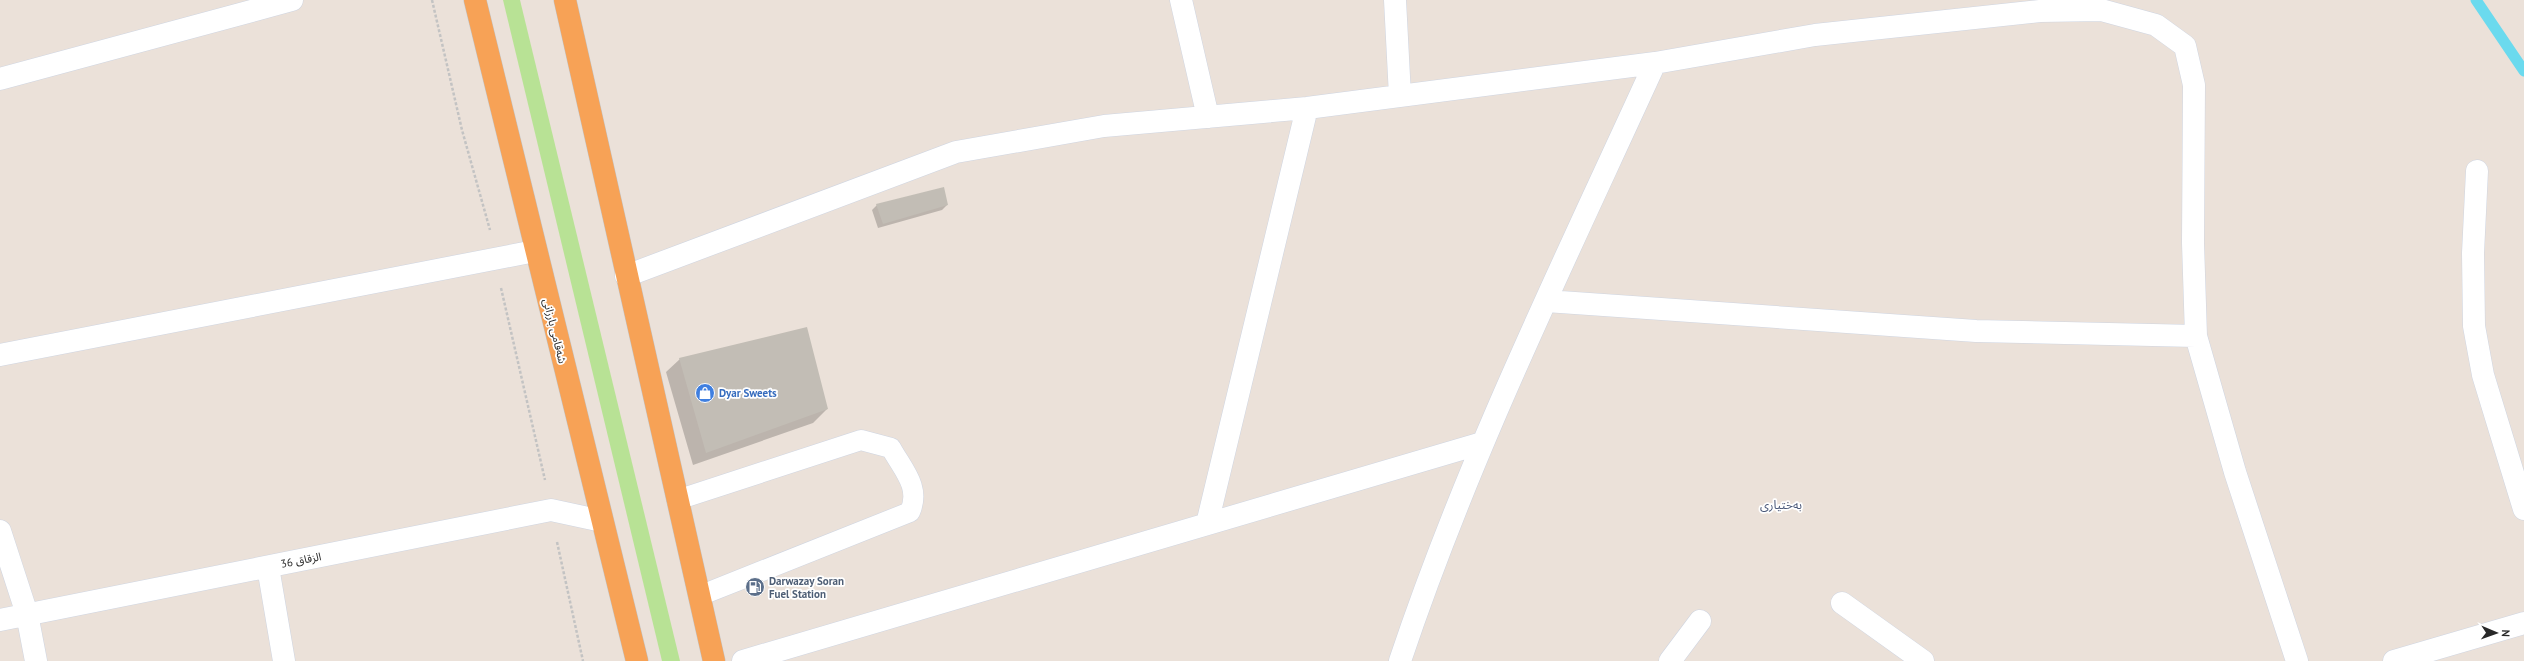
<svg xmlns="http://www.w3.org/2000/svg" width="2524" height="661" font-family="'PT Sans','Noto Sans Arabic',sans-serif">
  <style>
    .green { fill: #b8e295 }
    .shadow { fill: #0003 }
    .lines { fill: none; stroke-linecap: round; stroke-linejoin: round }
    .stream { stroke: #6bdaee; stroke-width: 11 }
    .building { fill: #c2bdb5 }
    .service-casing { stroke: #cfd5e1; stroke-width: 21 }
    .minor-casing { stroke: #cfd5e1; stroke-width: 23 }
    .trunk-casing { stroke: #c3c3c3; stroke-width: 23 }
    .path { stroke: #c3c3c3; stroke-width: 2.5; stroke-dasharray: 3 2; stroke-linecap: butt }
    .service { stroke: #fff; stroke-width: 20 }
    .minor { stroke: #fff; stroke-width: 22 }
    .trunk { stroke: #f7a256; stroke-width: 22 }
    .labels { text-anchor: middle; stroke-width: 3.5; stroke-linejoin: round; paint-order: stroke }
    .street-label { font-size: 11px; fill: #282828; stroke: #fff }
    .shop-label { font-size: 11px; font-weight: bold; fill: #366cbe; stroke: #fff; text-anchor: start }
    .service-label { font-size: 11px; font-weight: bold; fill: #4e5e75; stroke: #fff; text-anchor: start }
    .neighbourhood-label { font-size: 12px; fill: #495778; stroke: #fff }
  </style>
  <rect width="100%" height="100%" fill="#ebe1d9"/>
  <path class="green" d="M503,0H520L680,661H662Z"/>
  <path class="shadow" d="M877,205H947L942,210L878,228L872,210Z
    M680,359L827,409L813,423L693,465L666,372Z"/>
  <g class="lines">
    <path class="stream" d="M2476,0L2524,71"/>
  </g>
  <path class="building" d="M944,187L948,205L883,224L876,204Z
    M807,327L828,409L706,453L679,358Z"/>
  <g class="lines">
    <defs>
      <path id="service" d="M677,500L861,440L891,448C903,470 921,487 910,512L699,596"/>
      <path id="minor" d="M1181,0L1208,117
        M1395,0L1400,96
        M0,79L292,0
        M2477,171L2473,253L2474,326L2483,375L2524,509
        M626,276L956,152L1104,126L1307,108L1655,63L1815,35L2040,11L2101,10L2156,25L2185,46L2194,85L2193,243L2196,336L2235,472L2297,661
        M1546,301L1976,331L2196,336
        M0,355L535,251
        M1207,524L1307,108
        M0,531L27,614L36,661
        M268,567L284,661
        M1842,603L1923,661
        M0,620L551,510L602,521
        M743,661L1482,443
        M1400,661C1469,455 1565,260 1655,63
        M1670,661L1700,621
        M2394,661L2524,623"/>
      <path id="trunk" d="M475,0L637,661
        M565,0L714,661"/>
    </defs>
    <use href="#service" class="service-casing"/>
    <use href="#minor" class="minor-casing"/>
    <use href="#trunk" class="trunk-casing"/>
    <path class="path" d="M432,0L462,130L490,230
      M501,288L545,480
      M557,542L583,661"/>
    <use href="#service" class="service"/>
    <use href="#minor" class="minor"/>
    <use href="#trunk" class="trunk"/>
  </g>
  <defs>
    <symbol id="shop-disc" viewBox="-11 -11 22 22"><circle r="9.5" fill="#3f7fe0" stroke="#fff"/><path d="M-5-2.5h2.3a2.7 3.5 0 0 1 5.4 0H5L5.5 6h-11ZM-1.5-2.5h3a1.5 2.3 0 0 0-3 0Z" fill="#fff"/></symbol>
    <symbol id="fuel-disc" viewBox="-11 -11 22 22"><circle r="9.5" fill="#5c6f8a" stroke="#fff"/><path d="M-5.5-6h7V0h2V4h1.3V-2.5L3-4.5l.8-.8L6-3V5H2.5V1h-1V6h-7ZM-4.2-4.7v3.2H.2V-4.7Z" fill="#fff"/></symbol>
  </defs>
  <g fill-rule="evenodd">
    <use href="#shop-disc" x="694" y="382" width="22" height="22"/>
    <use href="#fuel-disc" x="744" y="576" width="22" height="22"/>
  </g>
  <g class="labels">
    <g class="street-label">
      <text transform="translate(555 331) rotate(76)" y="4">شەقامی بارزانی</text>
      <text transform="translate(301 560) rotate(-11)" y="4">الزقاق 36</text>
    </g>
    <g class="shop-label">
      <text x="719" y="397">Dyar Sweets</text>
    </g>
    <g class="service-label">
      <text x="769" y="585">Darwazay Soran<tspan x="769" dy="13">Fuel Station</tspan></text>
    </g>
    <g class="neighbourhood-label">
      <text x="1781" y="509">بەختیاری</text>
    </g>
  </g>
  <g transform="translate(2496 633) rotate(92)" stroke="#ffffff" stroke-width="3" paint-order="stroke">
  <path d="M0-3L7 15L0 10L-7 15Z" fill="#282828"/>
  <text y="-6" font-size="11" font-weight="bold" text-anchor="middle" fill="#282828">N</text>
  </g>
</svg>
